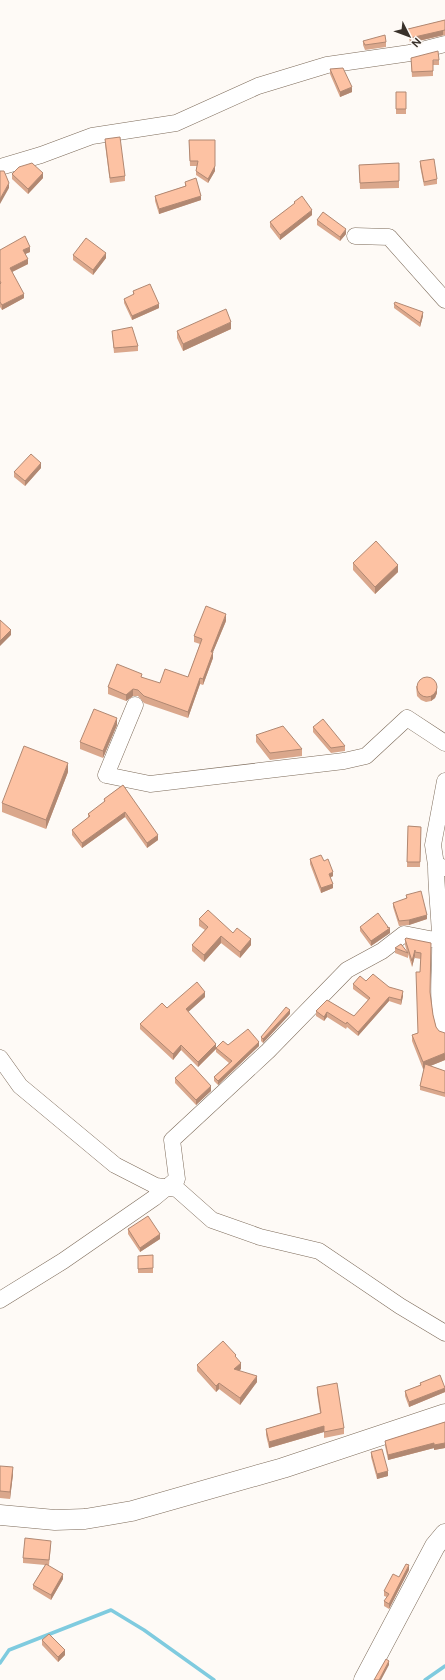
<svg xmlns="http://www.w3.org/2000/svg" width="445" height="1680" font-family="'DM Sans',sans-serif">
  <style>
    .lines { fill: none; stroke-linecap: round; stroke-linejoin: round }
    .stream { stroke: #7fcbdf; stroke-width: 3.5 }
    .minor-casing { stroke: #7d6b5a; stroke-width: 17 }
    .major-casing { stroke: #7d6b5a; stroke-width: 21 }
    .minor { stroke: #fff; stroke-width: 16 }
    .major { stroke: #fff; stroke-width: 20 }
    .wall { fill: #daa78c }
    .shaded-wall { fill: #b18872 }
    .building { fill: #fdc2a3; stroke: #b18872 }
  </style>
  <rect width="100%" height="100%" fill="#fefaf6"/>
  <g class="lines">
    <path class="stream" d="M0,1663L9,1650L111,1610L144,1630L214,1680
      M425,1680L445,1666"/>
    <defs>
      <path id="minor" d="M0,167L41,155L92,136L176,123L258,86L327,65L410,53L445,44
        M355,236L389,237L445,300
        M135,705L106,775L150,784L344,761L366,756L407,718L445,743
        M445,781L433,845L436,865L445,868
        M436,865C436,891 440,916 440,942C441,971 435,1003 445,1030
        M0,1058L20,1086L115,1165L156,1186L177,1189L212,1220L260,1237L319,1251L400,1306L445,1333
        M0,1300L63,1261L154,1198L177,1179L172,1140L268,1051L347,970L382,951L404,934L440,941"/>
      <path id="major" d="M0,1515L55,1520L85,1519L132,1511L283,1468L445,1414
        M364,1680L435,1546L445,1534"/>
    </defs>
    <use href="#minor" class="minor-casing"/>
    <use href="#major" class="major-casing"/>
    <use href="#minor" class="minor"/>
    <use href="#major" class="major"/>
  </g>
  <path class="wall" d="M445,20V35L410,43L408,33V29Z
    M363,41L386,42V47L365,50L363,45Z
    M439,60V65H433V76L412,77L411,62Z
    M330,69L352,92L340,97L330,74Z
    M396,92H406V114H396Z
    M105,139L125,176V181L110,183L105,144Z
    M189,140H215V171L208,183L196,175V171L197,166H190Z
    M420,161L437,179V184L424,186L420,166Z
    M399,163V188L360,189L359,165Z
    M12,174L43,178L28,194L12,179Z
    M185,182L201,200L159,214L155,201V196L185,186Z
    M294,202L312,215L280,240L270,227V222L294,204Z
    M317,220L346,234L340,241L317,225Z
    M0,250L30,252L25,254L28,264L12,272L24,298L2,310L0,307Z
    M73,255L106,258L93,275L73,260Z
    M133,291L159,308L132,320L124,303V299L133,295Z
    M394,304L423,316L420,327L394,308Z
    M231,329L183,351L177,338V331Z
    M112,331L138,346V351L114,353Z
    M41,468L25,486L14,477V472Z
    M353,563L398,572L375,594L353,570Z
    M226,621L213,652V658L203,685L200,684L188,718L144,703L138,696H133L126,701L108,694V687L160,683L188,677L200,644L194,642V636Z
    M416,686L437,693L435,698L431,701L426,702L421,700L417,696Z
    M117,725L103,758L80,749V742Z
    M313,727L345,746V751L331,753L313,732Z
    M256,735L302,749V756L270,760L256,742Z
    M68,772L46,829L2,812V803Z
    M123,785L158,840L147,848L125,817L82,848L72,835V830L88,818V814L104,803V799Z
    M408,826L421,827L420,867H407Z
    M310,859L324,861L333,876L330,878L333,888L321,893L310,864Z
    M406,895L427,919L409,925L399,926L393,907V903L406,899Z
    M199,919L233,933L251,945L240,958L221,943L204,962L192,951V945L205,930L199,926Z
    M360,927L388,928L390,933L371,946L360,931Z
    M405,939L431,943L430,993L433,1015L445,1060L430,1066L445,1071V1097L420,1090V1086L424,1068L423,1069L412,1041V1035L418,1033L420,972L421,959L415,958V956L412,967L408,954V958L395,953V948L407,952L405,945Z
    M366,981L389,987L403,996L401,1005L389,1001L358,1036L347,1027L346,1029L327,1017L324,1021L316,1016V1011L327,1000L354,1016L368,1000L353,989V984Z
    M205,997L188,1012L216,1049L198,1067L181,1050L173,1060L140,1029V1024L167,1008Z
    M290,1014L263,1043L261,1041V1037Z
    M228,1045L259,1046L218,1085L214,1081V1077L229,1063L216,1052V1048Z
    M175,1078L211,1091L196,1105L175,1083Z
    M128,1229L160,1239L140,1252L128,1234Z
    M153,1255V1273H138V1256Z
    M236,1358L241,1369L239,1370L257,1382L240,1405L219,1389L216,1392L197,1371V1365Z
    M420,1383L445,1392L409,1407L405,1396V1391L420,1385Z
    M317,1387L344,1428V1434L324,1438V1432L269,1448L266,1435V1429L320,1413L317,1393Z
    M445,1422V1448L434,1450V1448L388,1460L385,1446V1441Z
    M371,1452L388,1476L377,1479L371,1457Z
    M0,1466L13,1474L10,1499L0,1498Z
    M51,1545L49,1565H47L63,1579L51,1600L33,1589V1585L45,1565L23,1563V1558Z
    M409,1570L389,1609L384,1606V1601L387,1597L384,1596V1591L399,1577Z
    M42,1640L65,1655L58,1662L42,1645Z"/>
  <path class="shaded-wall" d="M443,30V35L410,43V38Z
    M352,87V92L340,97V92Z
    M215,166V171L208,183V179Z
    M43,173V178L28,194V189Z
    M9,183V188L0,204V199Z
    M201,196V200L159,214V209Z
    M312,210V215L280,240V235Z
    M346,229V234L340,241V237Z
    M30,247V252L23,255V250Z
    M106,253V258L93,275V270Z
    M28,259V264L10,273V268Z
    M24,294V298L2,310V305Z
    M159,304V308L132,320V316Z
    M423,312V316L420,327V323Z
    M231,322V329L183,351V344Z
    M41,463V468L25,486V481Z
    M398,565V572L375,594V587Z
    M226,614V621L213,652V658L203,685V679L211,652Z
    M11,630V635L0,646V641Z
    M200,678V684L188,718V712Z
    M437,688V693L435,698L431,701V696Z
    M133,689V696L126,701V695Z
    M117,718V725L103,758V751Z
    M68,763V772L46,829V820Z
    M125,812V817L82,848V843Z
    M158,835V840L147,848V843Z
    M333,872V876L329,878V874Z
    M333,884V888L321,893V888Z
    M427,915V919L409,925V920Z
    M387,927H388V929L390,928V933L371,946V941Z
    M221,936V943L204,962V955Z
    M251,939V945L240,958V952Z
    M415,950V956L412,967V961Z
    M403,991V996L401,1005V1000Z
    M205,992V997L186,1014V1009Z
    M389,997V1001L358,1036V1032Z
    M290,1010V1014L263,1043V1039Z
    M327,1012V1017L324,1021V1017Z
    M259,1042V1046L218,1085V1081Z
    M216,1044V1049L198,1067V1062Z
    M181,1045V1050L173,1060V1054Z
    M445,1053V1060L423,1069V1062Z
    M211,1086V1091L196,1105V1100Z
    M160,1234V1239L140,1252V1248Z
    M241,1363V1369L234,1375V1369Z
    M257,1376V1382L240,1405V1398Z
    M219,1383V1389L216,1392V1386Z
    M445,1388V1392L409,1407V1402Z
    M324,1426V1432L269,1448V1442Z
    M434,1443V1448L388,1460V1455Z
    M445,1443V1448L434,1450V1445Z
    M13,1467V1474L10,1499V1492Z
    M388,1471V1476L377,1479V1474Z
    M409,1565V1570L389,1609V1604Z
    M63,1574V1579L51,1600V1595Z
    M65,1650V1655L58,1662V1657Z
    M389,1661V1665L381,1680H379Z"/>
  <path class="building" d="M445,20V30L410,38L408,29Z
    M385,35L386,42L365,45L363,41Z
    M438,51L439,60H433V71L412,72L411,58Z
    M343,68L352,87L340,92L330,69Z
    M396,92H406V109H396Z
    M120,137L125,176L110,178L105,139Z
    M189,140H215V166L208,179L196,171L198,161H190Z
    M434,159L437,179L424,182L420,161Z
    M32,163L43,173L28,189L12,174L19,167Z
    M399,163V181L360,183L359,165Z
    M0,171H4L9,183L0,199Z
    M196,178L201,196L159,209L155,196L186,186L185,182Z
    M302,196L312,210L280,235L270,222L295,203L294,202Z
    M323,212L346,229L340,237L317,220Z
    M25,236L30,247L23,250L28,259L10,268L24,294L2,305L0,302V284L1,283L0,281V250Z
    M86,238L106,253L93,270L73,255Z
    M150,284L159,304L132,316L124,299L134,294L133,291Z
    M395,302L423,312L420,323L394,304Z
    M226,309L231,322L183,344L177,331Z
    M132,327L138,346L114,348L112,331Z
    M31,454L41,463L25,481L14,472Z
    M376,541L398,565L375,587L353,563Z
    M206,606L226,614L211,652H213L203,679L200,678L188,712L144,696L138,690L133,689L126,695L108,687L117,664L142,674L141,677L160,683L165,669L188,677L202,639L194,636Z
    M0,620L11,630L0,641Z
    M417 687a10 10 0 1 1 20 0a10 10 0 1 1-20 0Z
    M94,709L117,718L103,751L80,742Z
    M323,719L345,746L331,748L313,727Z
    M283,726L302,749L270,753L256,735Z
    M24,746L68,763L46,820L2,803Z
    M123,785L158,835L147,843L125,812L82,843L72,830L90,816L88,814L105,801L104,799Z
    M408,826L421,827L420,862H407Z
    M321,855L324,861L328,859L333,872L329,874L333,884L321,888L310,859Z
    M421,891L427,915L409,920L399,921L393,903L407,898L406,895Z
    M208,910L233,933L237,928L251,939L240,952L221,936L204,955L192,945L208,927L199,919Z
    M378,913L388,927H387L390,928L371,941L360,927Z
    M406,938L431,943L430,992L433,1015L436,1027L439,1031L445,1033V1053L423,1062L412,1035L418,1033L416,972H420L421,953L415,952V950L412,961L405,939Z
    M401,944L408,953L395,948Z
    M373,974L389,987L403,991L401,1000L389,997L358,1032L347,1022L346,1024L327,1012L324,1017L316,1011L327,1000L354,1016L370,998L353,984L360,976L366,981Z
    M197,982L205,992L186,1009L216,1044L198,1062L181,1045L173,1054L140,1024L162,1003L167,1008Z
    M286,1007L290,1010L263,1039L261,1037Z
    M248,1029L259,1042L218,1081L214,1077L232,1061L216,1048L223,1041L228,1045Z
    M191,1064L211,1086L196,1100L175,1078Z
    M425,1064L445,1071V1093L420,1086Z
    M148,1216L160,1234L140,1248L128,1229Z
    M153,1255V1268L138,1269V1256Z
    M223,1341L236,1355L235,1356L241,1363L234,1369L257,1376L240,1398L219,1383L216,1386L197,1365Z
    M440,1375L445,1388L409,1402L405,1391L421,1385L420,1383Z
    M337,1383L344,1428L324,1432V1426L269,1442L266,1429L321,1413L317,1387Z
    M445,1422V1443L434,1445V1443L388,1455L385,1441Z
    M382,1449L388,1471L377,1474L371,1452Z
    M0,1466L13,1467L10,1492L0,1491Z
    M25,1538L51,1541L49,1560L23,1558Z
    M46,1564L63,1574L51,1595L33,1585Z
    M406,1564L409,1565L389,1604L384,1601L389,1594L384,1591L393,1574L399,1577Z
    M49,1634L65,1650L58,1657L42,1640Z
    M386,1659L389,1661L379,1680H374Z"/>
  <g transform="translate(409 36) rotate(132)" stroke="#fefaf6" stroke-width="3" paint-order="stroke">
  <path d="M0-3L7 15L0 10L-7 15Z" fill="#39312a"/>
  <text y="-6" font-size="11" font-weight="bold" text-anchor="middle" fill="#39312a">N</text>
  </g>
</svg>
